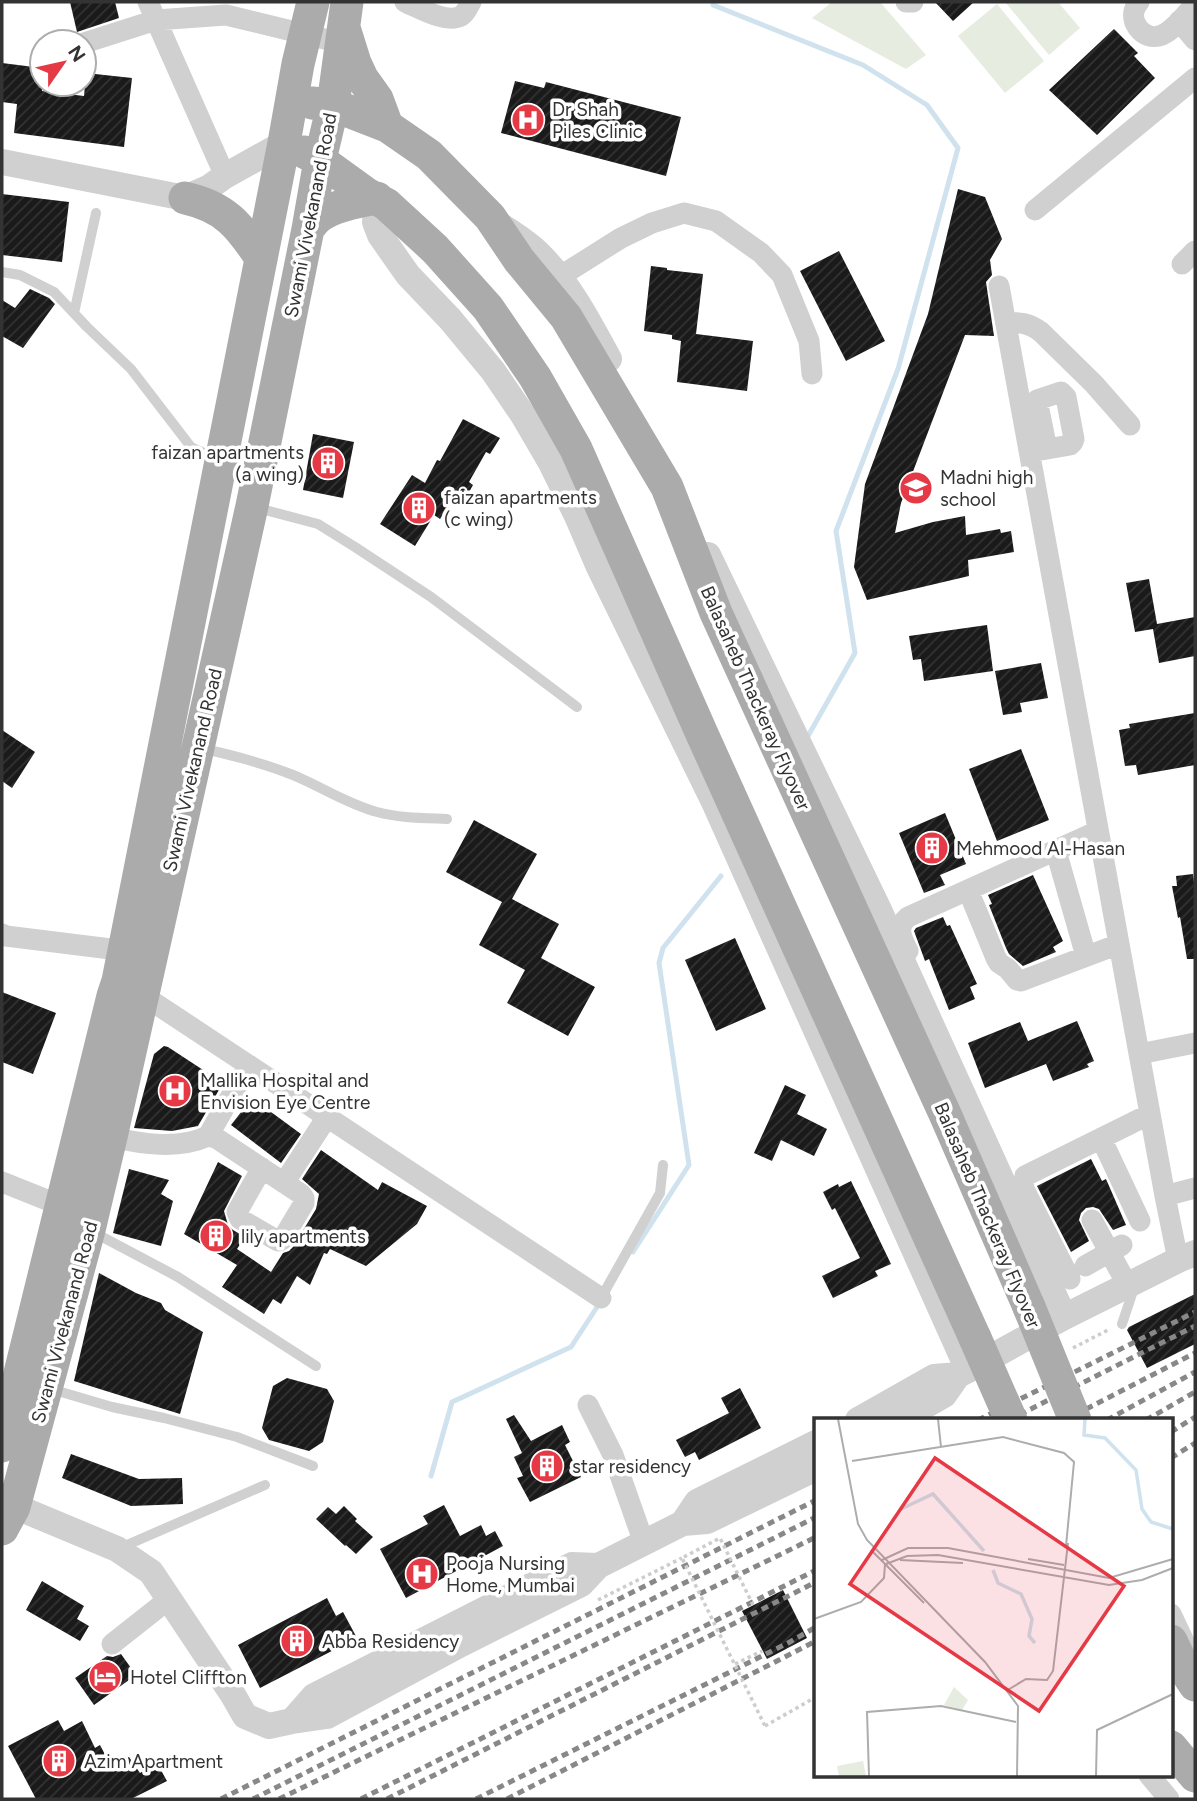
<svg xmlns="http://www.w3.org/2000/svg" width="1197" height="1801" font-family="Figtree,sans-serif">
  <style>
    .park { fill: #e6ecdf }
    .lines { fill: none; stroke-linecap: round; stroke-linejoin: round }
    .stream { stroke: #cfe2ee; stroke-width: 5 }
    .building { fill: url(#building-hatch) }
    .path { stroke: #cdcdcd; stroke-width: 3.5; stroke-dasharray: 3.5 3.5; stroke-linecap: butt }
    .service { stroke: #d0d0d0; stroke-width: 10 }
    .minor { stroke: #d0d0d0; stroke-width: 21 }
    .tertiary { stroke: #d0d0d0; stroke-width: 26 }
    .primary { stroke: #ababab; stroke-width: 33 }
    .rail { stroke: #888; stroke-width: 5; stroke-dasharray: 7 5; stroke-linecap: butt }
    .path-bridge { stroke: #cdcdcd; stroke-width: 3.5; stroke-dasharray: 3.5 3.5; stroke-linecap: butt }
    .primary-bridge { stroke: #ababab; stroke-width: 33 }
    .labels { text-anchor: middle; stroke-width: 7; stroke-linejoin: round; paint-order: stroke }
    .poi-label { font-size: 19px; fill: #333; stroke: #fff; text-anchor: start }
    .street-label { font-size: 19px; fill: #333; stroke: #fff }
    .inset-river { fill: none; stroke: #cfe2ee; stroke-width: 3.5 }
    .inset-road { fill: none; stroke: #adadad; stroke-width: 2 }
    .view { fill: #e63946; fill-opacity: 0.15; stroke: #e63946; stroke-width: 3.5 }
    .inset-edge { fill: none; stroke: #333; stroke-width: 3.5 }
  </style>
  <defs>
    <pattern id="building-hatch" width="6" height="6" patternUnits="userSpaceOnUse" patternTransform="scale(1.75)"><rect width="6" height="6" fill="#1a1a1a"/><path d="M-1 1l2-2M0 6l6-6M5 7l2-2" fill="none" stroke="#333"/></pattern>
  </defs>
  <rect width="100%" height="100%" fill="#fff"/>
  <path class="park" d="M832,2H880L926,55L906,69L812,18Z
    M1005,2H1058L1080,28L1049,55Z
    M997,4L1044,61L1005,93L958,36Z"/>
  <g class="lines">
    <path class="stream" d="M713,5L863,65L927,105L958,148L898,369L836,531L855,653L808,736
      M633,1252L689,1165L659,963L663,948L721,876
      M431,1476L452,1402L571,1347L601,1301"/>
  </g>
  <path class="building" d="M70,2H115L119,18L77,32Z
    M935,2H974L953,21Z
    M1114,29L1138,53L1134,56L1155,78L1097,135L1049,90Z
    M2,63L42,68V91L84,96L86,73L132,78L124,147L14,133L17,104L2,102Z
    M515,81L544,88L546,82L681,117L666,176L501,133Z
    M958,189L985,197L1002,239L990,260L992,275L986,282L994,336L965,335L901,503L895,533L933,522L965,516L966,535L1000,529L1001,533L1011,531L1014,552L968,560L969,576L867,600L854,567L865,484L928,314Z
    M2,194L69,202L62,262L2,255Z
    M839,251L885,341L846,361L800,271Z
    M651,266L667,268V270L703,274L696,334L753,341L747,391L677,382L681,341L672,339V335L644,331Z
    M30,289L49,298L55,304L23,348L2,336V300L15,308Z
    M463,419L500,438L490,454L486,452L469,482L473,485L464,501L455,496L440,519L434,515L415,546L380,524L412,475L425,483L437,460L440,461Z
    M313,434L354,442L343,498L303,490Z
    M1149,579L1157,624L1195,617V656L1159,663L1153,629L1135,632L1126,583Z
    M987,625L993,671L924,681L921,659L913,660L909,636Z
    M1041,663L1048,698L1020,703L1022,712L1003,715L995,671Z
    M1195,713V765L1138,775L1136,765L1125,766L1119,730L1130,728L1129,724Z
    M2,730L35,752L12,788L2,781Z
    M1021,749L1049,820L997,841L969,769Z
    M945,813L966,864L940,875L945,885L924,893L899,833Z
    M474,820L537,854L512,899L559,924L541,958L595,987L568,1036L507,1003L525,970L479,945L502,902L446,872Z
    M1193,874L1195,891V959H1187L1180,917L1178,918L1172,886H1177L1176,876Z
    M1033,875L1063,941L1053,947L1056,952L1023,966L1009,954L1006,948L989,905L992,904L988,895Z
    M943,917L947,926L950,925L977,984L970,987L975,999L949,1010L929,959L925,961L914,931L916,928Z
    M735,938L766,1009L716,1031L685,960Z
    M2,992L56,1013L33,1074L2,1062Z
    M1077,1021L1094,1061L1087,1064L1089,1067L1053,1081L1046,1064L985,1088L968,1043L1020,1022L1028,1041Z
    M164,1046L168,1047L223,1083L198,1126L172,1131L134,1128L154,1054Z
    M785,1085L806,1095L797,1114L827,1129L814,1156L781,1140L772,1161L754,1153Z
    M252,1098L301,1134L281,1163L231,1125Z
    M321,1150L378,1190L382,1182L427,1206L417,1224L366,1266L330,1249L327,1254L324,1253L310,1285L297,1276L281,1304L273,1299L264,1314L222,1287L237,1265L184,1234L218,1162L242,1176L224,1211L228,1225L233,1230L245,1237L237,1249L271,1272L283,1253L289,1251L293,1247L316,1209L319,1194L302,1179Z
    M1091,1159L1102,1181L1106,1179L1126,1225L1113,1230L1099,1209L1093,1207L1086,1208L1081,1213L1079,1220L1089,1241L1071,1252L1037,1186Z
    M129,1169L169,1180L161,1194L173,1201L161,1246L113,1233Z
    M851,1181L891,1264L875,1271L878,1276L833,1298L822,1276L860,1258L835,1208L832,1210L823,1192L838,1184L839,1187Z
    M99,1273L136,1293L161,1303L165,1310L203,1332L180,1414L74,1381Z
    M1195,1294V1344L1147,1368L1127,1330L1129,1327Z
    M287,1378L327,1389L334,1401L323,1442L309,1451L269,1440L262,1428L273,1386Z
    M740,1388L761,1428L699,1460L695,1452L685,1457L676,1440L729,1413L721,1398Z
    M514,1415L531,1441L562,1425L570,1442L565,1445L581,1477L530,1502L517,1478L523,1476L514,1457L522,1453L506,1419Z
    M71,1454L139,1479L182,1478L183,1504L131,1506L62,1478Z
    M444,1505L460,1536L481,1525L486,1536L495,1531L503,1546L406,1598L380,1549L428,1524L423,1516Z
    M344,1506L357,1519L355,1521L373,1537L356,1554L346,1545L345,1546L316,1519L328,1507L336,1514Z
    M42,1581L84,1606L77,1619L89,1626L80,1641L26,1610Z
    M783,1590L807,1638L767,1659L742,1611Z
    M327,1598L336,1616L343,1612L357,1638L260,1688L238,1645Z
    M121,1654L136,1675L94,1705L75,1678L107,1656L113,1657Z
    M58,1720L64,1731L82,1721L95,1748L100,1745L111,1766L129,1757L140,1773L157,1763L167,1781L131,1799H36L8,1746Z"/>
  <g class="lines">
    <path class="path" d="M1073,1348L1110,1329
      M598,1600L682,1558
      M735,1664L762,1651
      M765,1726L816,1697"/>
    <path class="service" d="M2,272L20,275L54,292L87,327L131,369L191,447L219,460
      M74,313L96,213
      M254,507L318,524L355,547L431,597L577,707
      M200,748C232,755 263,763 293,775C322,787 347,804 377,812C399,818 424,818 447,819
      M93,1232L178,1277L316,1366
      M601,1298L660,1193L663,1165
      M1122,1324L1135,1285
      M51,1389L112,1407L164,1418L237,1437L313,1466
      M120,1548L265,1485"/>
    <path class="minor" d="M148,2L225,176
      M405,2C419,8 446,24 461,16C466,13 468,7 471,2
      M906,2H913
      M1139,2C1124,18 1143,43 1162,35C1174,30 1186,14 1195,4
      M1179,21L1195,40
      M84,43L156,20L226,15L341,43
      M1035,210L1195,78
      M1182,264L1195,251
      M559,277L621,238L652,223L684,213L716,221L761,253L782,275L809,341L812,374
      M999,286L1165,1196L1178,1260
      M1006,323C1021,322 1029,323 1041,332L1094,384L1130,425
      M1030,452L1070,445L1073,442L1074,439L1066,397L1061,392L1037,400L1047,449
      M1056,851L1086,956
      M968,890L996,958L999,963L1008,969L1017,980L1021,981L1119,944
      M2,934L6,936L135,952
      M908,951C902,938 895,928 908,917L1098,831
      M135,990L601,1298
      M1139,1054L1195,1043
      M208,1136L249,1065
      M111,1137C142,1144 178,1150 208,1136L216,1138L301,1194L304,1198V1203L282,1240L278,1241L240,1219L237,1212L262,1168
      M1101,1138L1140,1221
      M2,1182L62,1206
      M284,1183L327,1117
      M1165,1196L1195,1188
      M1092,1220L1128,1286
      M1085,1266L1122,1245
      M1070,1279L1023,1187L1025,1176L1150,1114
      M588,1405L613,1455L644,1543
      M1171,1614L1188,1650
      M112,1644L169,1599
      M1149,1775L1169,1799"/>
    <path class="tertiary" d="M2,162L185,198L208,188L225,176L284,143
      M377,198L375,222L380,235L389,248L408,275L450,319L493,371L523,415L551,463L577,516L598,565L714,802L968,1370
      M503,227C515,235 528,243 538,253C569,283 589,322 609,359
      M708,555L879,910L1064,1317
      M858,1420L934,1377L958,1375L968,1370L1064,1317L1178,1260L1195,1253
      M900,1420L944,1395L958,1375
      M2,1501L117,1549L151,1572L233,1695L245,1716L269,1726L292,1721L327,1716L461,1644L581,1584L598,1566L683,1523L707,1521L816,1468
      M683,1523L697,1502L816,1443
      M292,1721L314,1696L572,1565L598,1566"/>
    <path class="primary" d="M345,31L355,63L362,78L377,99L387,126
      M312,103L333,105L387,126L429,155L490,217L519,260L566,317L667,487L716,613L945,1114L1029,1307
      M304,152L320,160L367,194L386,204L435,249L488,308L535,377L576,449L702,734L975,1338
      M185,198C225,207 239,225 261,258
      M308,229C311,225 315,219 320,216C333,206 360,201 377,198
      M2,1446L113,996L118,981L284,143L298,64L313,2
      M2,1529L14,1507L89,1230L111,1137L252,506L308,229L320,160L333,105L347,2
      M1171,1641L1185,1670L1195,1685
      M1171,1747L1195,1776"/>
    <path class="rail" d="M978,1420L1195,1312
      M1009,1420L1195,1326
      M1065,1420L1195,1353
      M1107,1420L1195,1372
      M1146,1420L1195,1392
      M1171,1432L1195,1417
      M1171,1458L1195,1443
      M221,1799L816,1500
      M253,1799L816,1517
      M279,1799L816,1537
      M361,1799L816,1570
      M387,1799L816,1582
      M476,1799L788,1643L816,1627
      M507,1799L816,1641"/>
    <path class="path-bridge" d="M753,1605L720,1538L682,1558L765,1726"/>
    <path class="primary-bridge" d="M1029,1307L1075,1420
      M975,1338L1011,1420"/>
  </g>
  <defs>
    <symbol id="hospital-disc" viewBox="-11 -11 22 22"><circle r="9.5" fill="#e63946" stroke="#fff"/><path d="M-5-5h3v3.5h4V-5h3V5h-3V1.5h-4V5h-3Z" fill="#fff"/></symbol>
    <symbol id="building-disc" viewBox="-11 -11 22 22"><circle r="9.5" fill="#e63946" stroke="#fff"/><path d="M-4-6H4V6H1V3H-1V6H-4ZM-2.5-4.3h1.7v1.8h-1.7ZM.8-4.3h1.7v1.8H.8ZM-2.5-1h1.7V.8h-1.7ZM.8-1h1.7V.8H.8Z" fill="#fff"/></symbol>
    <symbol id="school-disc" viewBox="-11 -11 22 22"><circle r="9.5" fill="#e63946" stroke="#fff"/><path d="M0-5L7-2L0 1L-7-2ZM-4 1L0 2.5L4 1V4Q0 6-4 4Z" fill="#fff"/></symbol>
    <symbol id="hotel-disc" viewBox="-11 -11 22 22"><circle r="9.5" fill="#e63946" stroke="#fff"/><path d="M-6-4.5h1.5V1H6V5H4.5V3h-9V5H-6ZM-4 0a1.8 1.8 0 1 1 3.6 0ZM.5 0V-2.5h3Q6-2.5 6 0Z" fill="#fff"/></symbol>
  </defs>
  <g fill-rule="evenodd">
    <use href="#hospital-disc" x="509" y="101" width="38" height="38"/>
    <use href="#building-disc" x="309" y="444" width="38" height="38"/>
    <use href="#school-disc" x="897" y="469" width="38" height="38"/>
    <use href="#building-disc" x="400" y="489" width="38" height="38"/>
    <use href="#building-disc" x="913" y="829" width="38" height="38"/>
    <use href="#hospital-disc" x="156" y="1072" width="38" height="38"/>
    <use href="#building-disc" x="197" y="1217" width="38" height="38"/>
    <use href="#building-disc" x="528" y="1447" width="38" height="38"/>
    <use href="#hospital-disc" x="403" y="1555" width="38" height="38"/>
    <use href="#building-disc" x="278" y="1622" width="38" height="38"/>
    <use href="#hotel-disc" x="86" y="1658" width="38" height="38"/>
    <use href="#building-disc" x="40" y="1742" width="38" height="38"/>
  </g>
  <g class="labels">
    <g class="poi-label">
      <text x="552" y="116">Dr Shah<tspan x="552" dy="22">Piles Clinic</tspan></text>
      <text x="304" y="459" text-anchor="end">faizan apartments<tspan x="304" dy="22">(a wing)</tspan></text>
      <text x="940" y="484">Madni high<tspan x="940" dy="22">school</tspan></text>
      <text x="444" y="504">faizan apartments<tspan x="444" dy="22">(c wing)</tspan></text>
      <text x="956" y="855">Mehmood Al-Hasan</text>
      <text x="200" y="1087">Mallika Hospital and<tspan x="200" dy="22">Envision Eye Centre</tspan></text>
      <text x="241" y="1243">lily apartments</text>
      <text x="572" y="1473">star residency</text>
      <text x="446" y="1570">Pooja Nursing<tspan x="446" dy="22">Home, Mumbai</tspan></text>
      <text x="322" y="1648">Abba Residency</text>
      <text x="130" y="1684">Hotel Cliffton</text>
      <text x="84" y="1768">Azim Apartment</text>
    </g>
    <g class="street-label">
      <text transform="translate(310 215) rotate(-79)" y="7">Swami Vivekanand Road</text>
      <text transform="translate(756 698) rotate(66)" y="7">Balasaheb Thackeray Flyover</text>
      <text transform="translate(192 770) rotate(-77)" y="7">Swami Vivekanand Road</text>
      <text transform="translate(988 1215) rotate(67)" y="7">Balasaheb Thackeray Flyover</text>
      <text transform="translate(64 1322) rotate(-75)" y="7">Swami Vivekanand Road</text>
    </g>
  </g>
  <g transform="translate(814 1418)">
    <rect width="359" height="359" fill="#fff"/>
    <path d="M140,269L154,282L148,292L130,287ZM49,343L52,358H25L23,348Z" fill="#e6ecdf"/>
    <path class="inset-river" d="M271,1L270,17L291,20L322,52L328,91L337,104L359,111M87,91L119,76L170,133M179,152L184,165L207,176L218,201L215,218L221,225"/>
    <path class="inset-road" d="M24,1L44,106L53,122L171,244L204,288L203,358M124,1L127,29M38,43L189,19L250,35L260,44L252,128M57,132L110,185M214,141L250,147M68,142L94,130H134L295,160L359,141M86,142L149,145M72,146L93,138L124,137L295,167L328,162L359,150M0,201L47,184L70,160L71,146M192,273L212,261L233,262L239,253L254,125M55,358L53,294L127,288L202,304M282,358L283,312L359,276"/>
    <path class="view" d="M121,40L310,168L225,293L36,166Z"/>
    <rect width="359" height="359" class="inset-edge"/>
  </g>
  <rect width="1197" height="1801" fill="none" stroke="#333333" stroke-width="7"/>
  <g transform="translate(63 63) rotate(56)"><circle r="33" fill="#ffffff" stroke="#adadad" stroke-width="2"/>
  <path d="M0-5L12 26L0 18L-12 26Z" fill="#e63946"/>
  <text y="-10" font-size="19" font-weight="bold" text-anchor="middle" fill="#333333">N</text>
  </g>
</svg>
